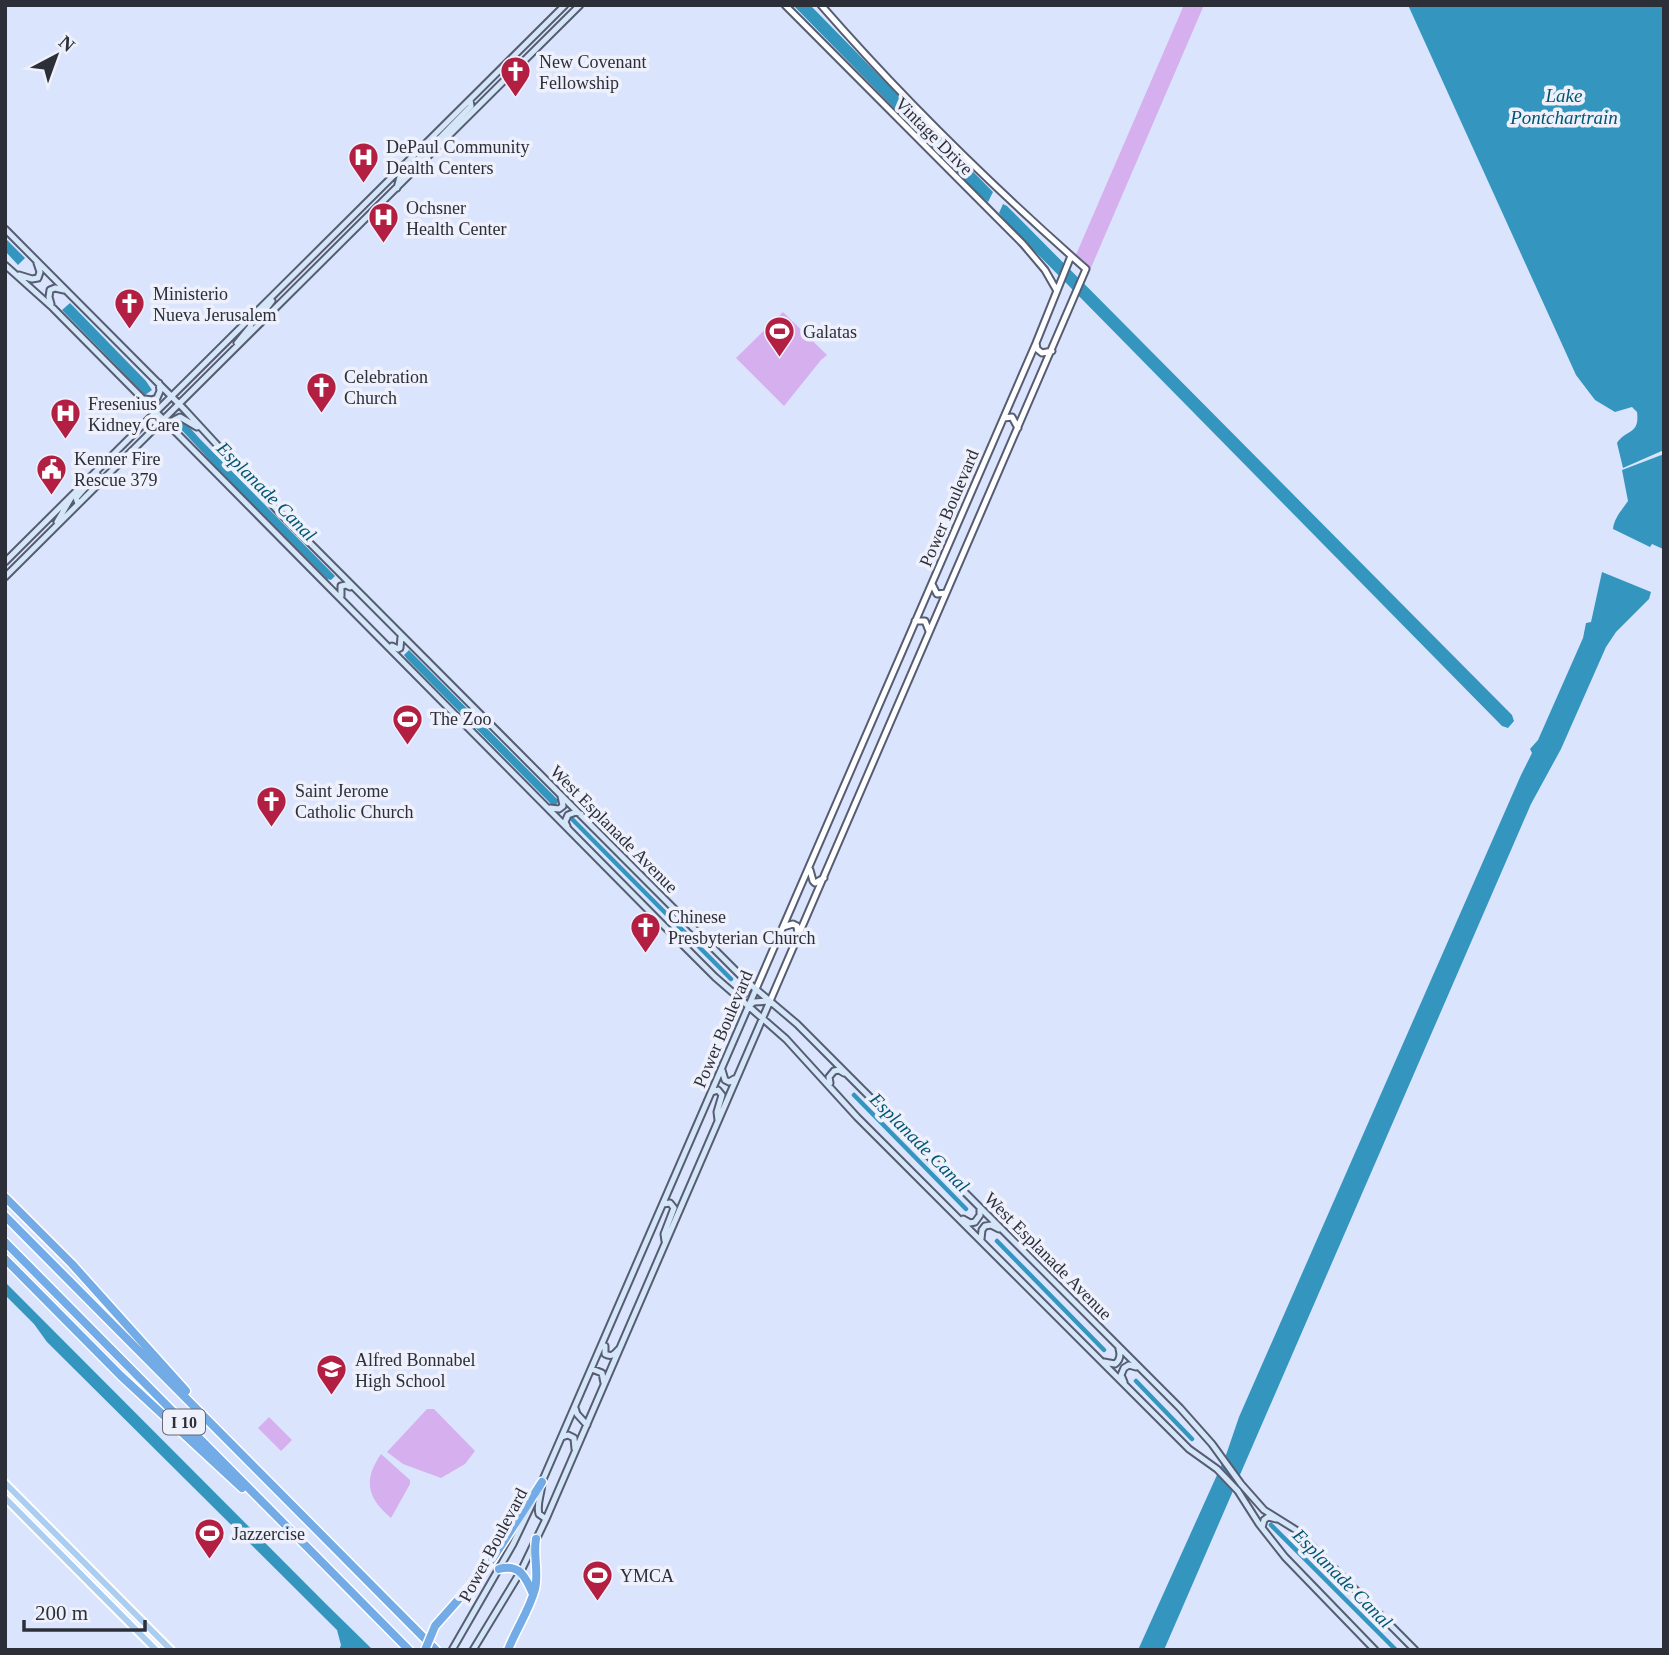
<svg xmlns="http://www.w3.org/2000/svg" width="1669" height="1655" font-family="'Times New Roman',serif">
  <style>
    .green { fill: #d5afee }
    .water { fill: #3496be }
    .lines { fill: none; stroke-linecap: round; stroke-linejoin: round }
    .canal { stroke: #3496be; stroke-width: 4.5 }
    .tertiary-casing { stroke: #565d72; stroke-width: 9 }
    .secondary-casing { stroke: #565d72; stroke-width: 9 }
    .primary-casing { stroke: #fff; stroke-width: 10 }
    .motorway-casing { stroke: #fff; stroke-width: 11 }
    .tertiary { stroke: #fff; stroke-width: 5 }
    .secondary { stroke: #d5e6f8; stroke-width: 5 }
    .primary { stroke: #aacdf0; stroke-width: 6 }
    .motorway { stroke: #72abe6; stroke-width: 8 }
    .motorway-bridge-casing { stroke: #fff; stroke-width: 11; stroke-linecap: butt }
    .motorway-bridge { stroke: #72abe6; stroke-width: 8 }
    .labels { text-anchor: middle; stroke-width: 7; stroke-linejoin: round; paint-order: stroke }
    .shield { fill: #eef1fc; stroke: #666973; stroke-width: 2 }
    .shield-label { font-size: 16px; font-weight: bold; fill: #2c2f38 }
    .poi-label { font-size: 18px; fill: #2c2f38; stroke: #eef1fc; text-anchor: start }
    .street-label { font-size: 18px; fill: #2c2f38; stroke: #eef1fc }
    .water-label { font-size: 19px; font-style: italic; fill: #025571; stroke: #eef1fc }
  </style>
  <rect width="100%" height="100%" fill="#dbe4fd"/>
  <path class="green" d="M1184,5H1204L1090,270L1075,257Z
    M783,312L827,355L821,360L784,406L736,358Z
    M427,1409H434L475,1451L465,1464L441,1478L403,1464L387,1452Z
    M269,1417L292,1440L281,1451L258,1428Z
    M381,1454L410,1480V1484L391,1518C367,1498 363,1480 381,1454Z"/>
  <path class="water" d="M793,5H810L817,12L993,192L988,202L975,191Z
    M1408,5H1664V450L1623,468L1617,443C1626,429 1640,435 1637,412L1632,407L1615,412L1595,400L1576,375Z
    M1003,204L1007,206L1512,715L1514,721L1508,728L1502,726L1008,224L999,213Z
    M5,238L25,258L18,265L5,251Z
    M70,303L146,381L152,390L145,395L62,310Z
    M184,421L200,439L335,576L331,580L327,579L230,482L178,426Z
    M1664,454V548L1663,549L1652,544L1650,547L1613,529C1614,518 1622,510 1628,501L1622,470Z
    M1602,572L1651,592L1649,599L1616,632L1606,647L1561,749L1531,804L1164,1650H1138L1226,1455L1239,1417L1521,775L1532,753L1530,749L1538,740L1583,638L1586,623L1591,622Z
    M409,650L559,801L554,807L407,659L404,655Z
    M5,1282L326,1604L373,1650H339L341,1645L337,1630L47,1342L34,1324L5,1295Z"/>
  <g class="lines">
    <path class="canal" d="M571,818L731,979
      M854,1095L966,1209
      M997,1241L1104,1350
      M1136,1381L1192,1439
      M1271,1525L1396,1650"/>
    <defs>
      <path id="tertiary" d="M785,5L1023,244L1045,270L1057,291
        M1036,343L1037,349L1042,353L1052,351
        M1004,418L1012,417L1018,428
        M932,584L937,594L946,593
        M915,621H925L929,631
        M810,870L813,881L815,883L824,878
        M783,927L793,924L797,926L798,935
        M756,989L1036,343L1071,256
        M770,1001L1086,269C993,187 903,99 821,5"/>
      <path id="secondary" d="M429,155L430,148L471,106L470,100
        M397,188L400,177L422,155V148
        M5,229L184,409L278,511L745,980L797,1024L1180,1408L1212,1444L1241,1484L1264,1510L1296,1530L1415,1650
        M5,265L53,308L678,940L715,977L786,1039L857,1117L1189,1449L1217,1469L1238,1491L1259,1524L1285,1557L1375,1650
        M19,275L32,279L38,278L40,272L37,263
        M51,304L49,297L50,290L55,288L64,290
        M258,325V319L272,301
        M237,343L250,327L254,316
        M145,399L152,400L157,398L160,391L159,383
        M174,428V420L180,417L197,427
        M78,504L76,498L97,474
        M57,522L71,498
        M5,562L565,5
        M5,577L580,5
        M341,596V586L346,585L350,587
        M392,646L398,649L400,648L401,637
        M550,808L559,809L563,806L561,796
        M567,826L565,822L568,815L576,812L581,814
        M737,993L744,994L748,989L746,982
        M750,1005L754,1002L770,1001
        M722,1070L725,1080L729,1082L734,1079
        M830,1083L829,1077L834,1071L839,1070L844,1073
        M712,1092L718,1090L722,1095L717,1112L718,1120
        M663,1204L670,1203L674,1208L664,1234L665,1241
        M963,1219L970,1223L975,1222L980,1215V1209
        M981,1239L982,1230L985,1226L991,1225L999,1229
        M605,1346V1354C611,1357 614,1355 618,1350
        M1104,1362L1115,1364C1120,1360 1121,1355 1119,1349
        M592,1369L602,1373L604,1383
        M1124,1382L1121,1375L1124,1368L1129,1365L1136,1367
        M575,1408L577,1414L587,1425
        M562,1437L568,1435L574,1438L575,1449
        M542,1482C542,1493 536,1504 539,1514L546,1519
        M541,1484L756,989
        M1262,1528L1264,1520L1268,1517L1276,1519
        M452,1650L513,1544L533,1502
        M473,1650L521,1571L546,1519L770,1001"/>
      <path id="primary" d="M5,1483L171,1650
        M5,1498L156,1650"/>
      <path id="motorway" d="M5,1197L72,1264L186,1391
        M5,1216L436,1650
        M5,1242L409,1650
        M5,1259L121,1376L242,1488
        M499,1569C520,1563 526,1578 533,1594
        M474,1582L493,1558L542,1482
        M508,1650C516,1629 529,1611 535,1589C539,1572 533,1555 536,1539"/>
    </defs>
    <use href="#tertiary" class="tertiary-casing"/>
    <use href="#secondary" class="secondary-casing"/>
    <use href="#primary" class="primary-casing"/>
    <use href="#motorway" class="motorway-casing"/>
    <use href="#tertiary" class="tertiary"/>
    <use href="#secondary" class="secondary"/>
    <use href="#primary" class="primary"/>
    <use href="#motorway" class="motorway"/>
    <defs>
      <path id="motorway-bridge" d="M425,1650L435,1626L474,1582"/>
    </defs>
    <use href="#motorway-bridge" class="motorway-bridge-casing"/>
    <use href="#motorway-bridge" class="motorway-bridge"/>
  </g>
  <defs>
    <symbol id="church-pin" viewBox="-11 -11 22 30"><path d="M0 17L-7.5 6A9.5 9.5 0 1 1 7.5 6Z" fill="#b21f42" stroke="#eef1fc"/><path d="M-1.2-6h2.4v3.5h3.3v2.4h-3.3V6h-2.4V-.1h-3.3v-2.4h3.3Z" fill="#fff"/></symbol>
    <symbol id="hospital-pin" viewBox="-11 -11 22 30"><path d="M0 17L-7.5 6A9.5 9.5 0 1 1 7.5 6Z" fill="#b21f42" stroke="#eef1fc"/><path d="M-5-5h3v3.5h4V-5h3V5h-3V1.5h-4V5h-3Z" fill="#fff"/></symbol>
    <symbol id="stadium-pin" viewBox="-11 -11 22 30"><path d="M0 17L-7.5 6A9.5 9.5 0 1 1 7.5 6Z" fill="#b21f42" stroke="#eef1fc"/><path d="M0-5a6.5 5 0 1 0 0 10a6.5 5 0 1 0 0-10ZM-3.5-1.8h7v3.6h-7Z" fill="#fff"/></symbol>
    <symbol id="civic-pin" viewBox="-11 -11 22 30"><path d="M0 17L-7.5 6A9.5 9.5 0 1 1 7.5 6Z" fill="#b21f42" stroke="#eef1fc"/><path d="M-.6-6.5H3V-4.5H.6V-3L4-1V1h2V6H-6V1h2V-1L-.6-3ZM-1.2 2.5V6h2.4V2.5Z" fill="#fff"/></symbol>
    <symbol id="school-pin" viewBox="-11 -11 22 30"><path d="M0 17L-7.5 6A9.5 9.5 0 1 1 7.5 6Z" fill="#b21f42" stroke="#eef1fc"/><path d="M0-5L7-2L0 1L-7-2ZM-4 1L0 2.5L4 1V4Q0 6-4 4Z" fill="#fff"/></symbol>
  </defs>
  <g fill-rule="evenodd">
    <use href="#church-pin" x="498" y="54" width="35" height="47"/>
    <use href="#hospital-pin" x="346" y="140" width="35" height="47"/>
    <use href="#hospital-pin" x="366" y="200" width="35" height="47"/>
    <use href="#church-pin" x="112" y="286" width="35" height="47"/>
    <use href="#stadium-pin" x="762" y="314" width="35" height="47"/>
    <use href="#church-pin" x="304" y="370" width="35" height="47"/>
    <use href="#hospital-pin" x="48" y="396" width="35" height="47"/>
    <use href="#civic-pin" x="34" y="452" width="35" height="47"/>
    <use href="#stadium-pin" x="390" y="702" width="35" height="47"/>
    <use href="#church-pin" x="254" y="784" width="35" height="47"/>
    <use href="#church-pin" x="628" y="910" width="35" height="47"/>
    <use href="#school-pin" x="314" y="1352" width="35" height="47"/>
    <use href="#stadium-pin" x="192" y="1516" width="35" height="47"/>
    <use href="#stadium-pin" x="580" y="1558" width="35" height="47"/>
  </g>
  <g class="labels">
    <rect class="shield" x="163" y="1409.5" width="42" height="25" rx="5"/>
    <g class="shield-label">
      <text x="184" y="1428">I 10</text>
    </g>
    <g class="poi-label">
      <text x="539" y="68">New Covenant<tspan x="539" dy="21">Fellowship</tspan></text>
      <text x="386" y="153">DePaul Community<tspan x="386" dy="21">Dealth Centers</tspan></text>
      <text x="406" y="214">Ochsner<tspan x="406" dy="21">Health Center</tspan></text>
      <text x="153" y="300">Ministerio<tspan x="153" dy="21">Nueva Jerusalem</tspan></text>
      <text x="803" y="338">Galatas</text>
      <text x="344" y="383">Celebration<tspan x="344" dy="21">Church</tspan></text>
      <text x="88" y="410">Fresenius<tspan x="88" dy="21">Kidney Care</tspan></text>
      <text x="74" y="465">Kenner Fire<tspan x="74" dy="21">Rescue 379</tspan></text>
      <text x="430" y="725">The Zoo</text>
      <text x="295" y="797">Saint Jerome<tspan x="295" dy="21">Catholic Church</tspan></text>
      <text x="668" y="923">Chinese<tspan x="668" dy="21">Presbyterian Church</tspan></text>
      <text x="355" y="1366">Alfred Bonnabel<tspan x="355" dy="21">High School</tspan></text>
      <text x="232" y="1540">Jazzercise</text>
      <text x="620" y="1582">YMCA</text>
    </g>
    <g class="street-label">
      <text transform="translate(934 136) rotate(45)" y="6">Vintage Drive</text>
      <text transform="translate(949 508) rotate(-67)" y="6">Power Boulevard</text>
      <text transform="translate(614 829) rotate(45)" y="6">West Esplanade Avenue</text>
      <text transform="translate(723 1029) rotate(-67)" y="6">Power Boulevard</text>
      <text transform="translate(1048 1256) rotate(45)" y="6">West Esplanade Avenue</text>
      <text transform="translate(493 1545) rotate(-62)" y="6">Power Boulevard</text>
    </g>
    <g class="water-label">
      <text x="1564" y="102">Lake<tspan x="1564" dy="22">Pontchartrain</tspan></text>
      <text transform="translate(267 491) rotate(45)" y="7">Esplanade Canal</text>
      <text transform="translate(920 1142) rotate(45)" y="7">Esplanade Canal</text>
      <text transform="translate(1343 1578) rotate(45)" y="7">Esplanade Canal</text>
    </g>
  </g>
  <rect width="1669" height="1655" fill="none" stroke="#2c2f38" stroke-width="14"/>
  <g transform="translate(56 56) rotate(41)" stroke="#eef1fc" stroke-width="5" paint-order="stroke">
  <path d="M0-5L12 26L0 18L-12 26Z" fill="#2c2f38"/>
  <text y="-10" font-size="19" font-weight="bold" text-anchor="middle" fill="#2c2f38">N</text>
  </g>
  <path d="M24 1620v10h121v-10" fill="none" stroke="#2c2f38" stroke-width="3.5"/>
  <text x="35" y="1620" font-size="21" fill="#2c2f38" stroke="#eef1fc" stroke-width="5" paint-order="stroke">200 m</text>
</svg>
